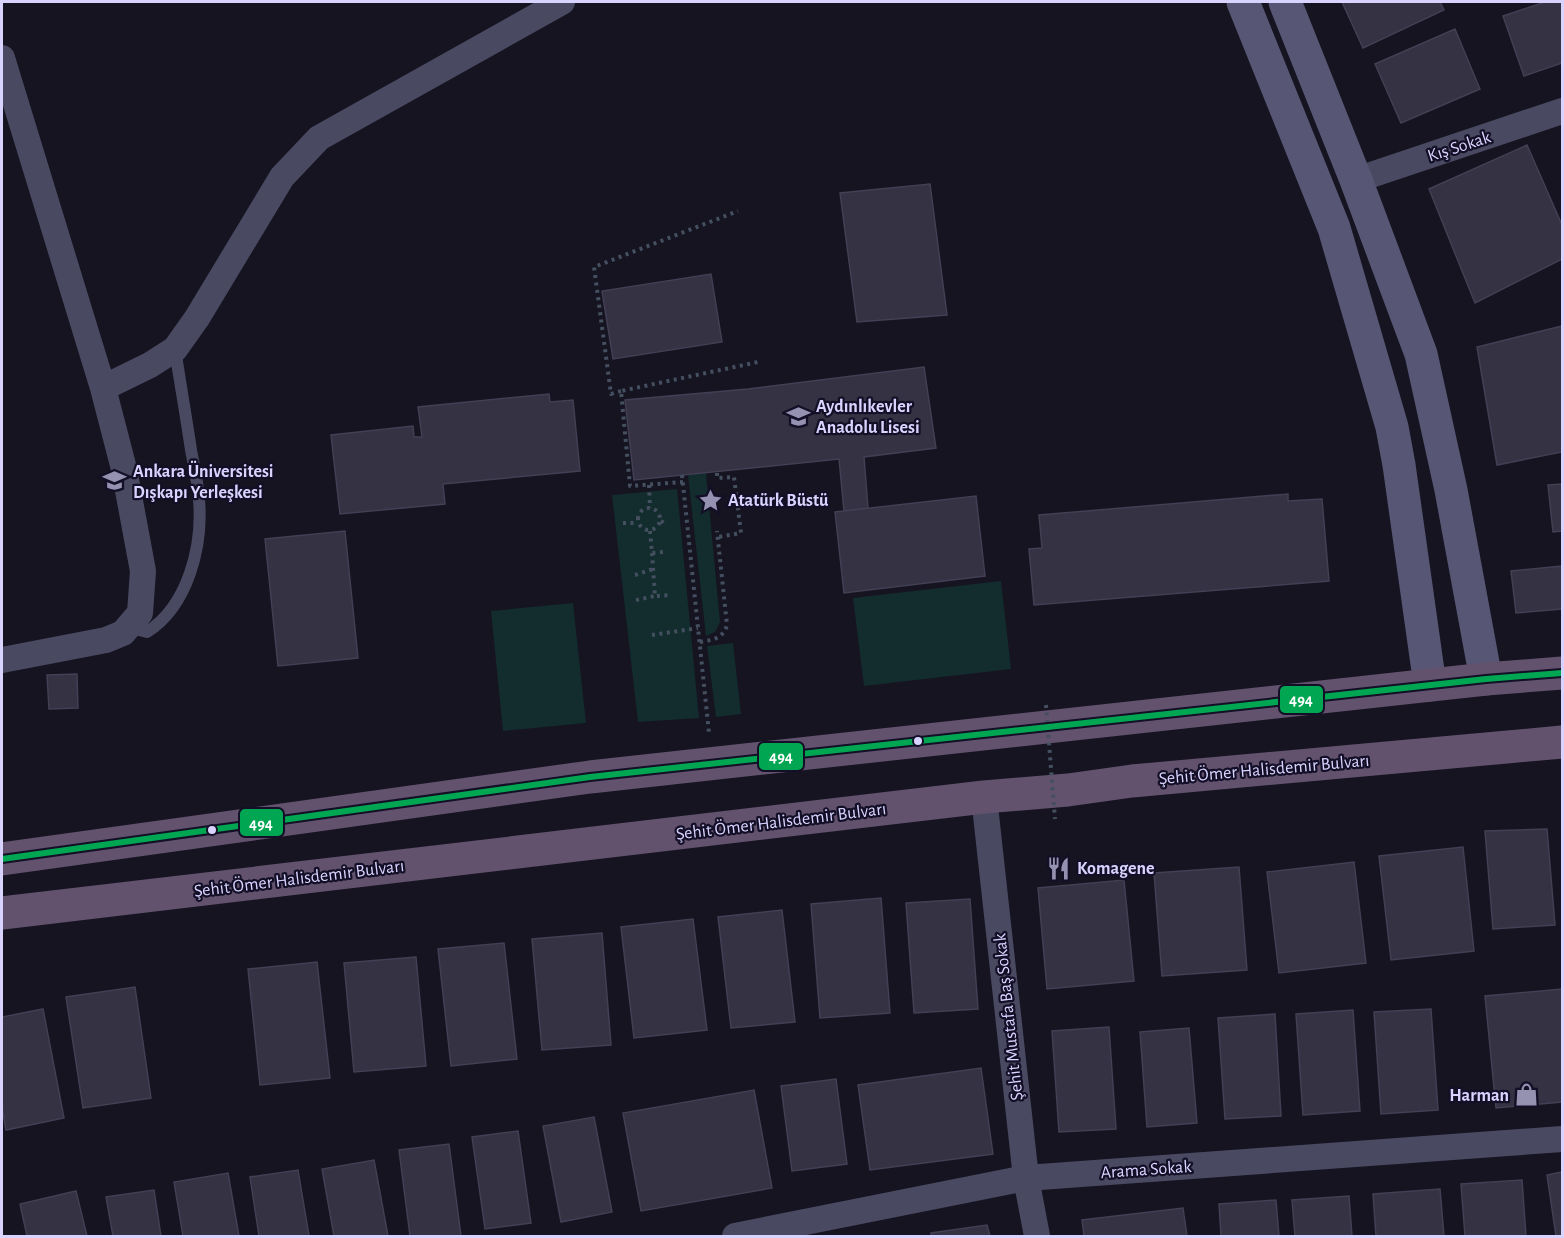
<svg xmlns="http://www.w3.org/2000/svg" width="1564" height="1238" font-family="'Alegreya Sans',sans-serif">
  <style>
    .green { fill: #132c2d }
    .building { fill: #343243; stroke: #433f54; stroke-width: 1.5 }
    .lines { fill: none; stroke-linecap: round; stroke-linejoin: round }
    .path { stroke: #44505f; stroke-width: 4; stroke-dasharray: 3 4.5; stroke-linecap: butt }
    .service { stroke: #4a4962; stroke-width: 12 }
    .minor { stroke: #4a4962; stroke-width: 26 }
    .secondary { stroke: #575674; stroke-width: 33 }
    .trunk { stroke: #62526e; stroke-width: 33 }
    .path-bridge { stroke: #44505f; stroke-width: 4; stroke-dasharray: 3 4.5; stroke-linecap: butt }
    .bus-1-casing { stroke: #130f26; stroke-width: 10 }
    .bus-1 { stroke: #00a651; stroke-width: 6 }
    .bus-dot { fill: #d9d4ff; stroke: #130f26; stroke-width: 2 }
    .labels { text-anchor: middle; stroke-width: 4.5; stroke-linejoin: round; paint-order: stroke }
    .street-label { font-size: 18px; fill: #d9d4ff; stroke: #130f26 }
    .poi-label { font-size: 18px; font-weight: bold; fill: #d9d4ff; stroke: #130f26; text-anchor: start }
    .line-badge { stroke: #130f26; stroke-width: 2 }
    .badge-label { font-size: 16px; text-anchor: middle; font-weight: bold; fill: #fff }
  </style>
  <rect width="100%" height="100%" fill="#161421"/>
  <path class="green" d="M706,473L720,622L715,632L706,636L688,475Z
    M677,489L699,718L638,722L612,495Z
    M1001,581L1011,669L864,686L853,598Z
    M573,603L586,723L503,731L491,611Z
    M733,643L741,714L716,717L707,646Z"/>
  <path class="building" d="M1342,2H1440L1444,10L1363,48Z
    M1545,2H1562V63L1524,76L1503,16Z
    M1455,29L1480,89L1401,123L1375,64Z
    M1527,145L1562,225V259L1475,303L1429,189Z
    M930,184L947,315L857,322L840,193Z
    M711,274L722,342L613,359L602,291Z
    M1562,326V452L1497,465L1477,347Z
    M924,367L936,448L864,457L868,508L844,511L839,459L634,480L625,400L748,389Z
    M549,394L550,402L573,400L580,471L443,484L445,504L340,514L331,435L413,426L414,437H422L418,407Z
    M1562,484V531L1553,532L1548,485Z
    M1288,494V501L1322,499L1329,581L1034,605L1029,549L1042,548L1039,515Z
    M976,496L985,576L844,593L835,512Z
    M345,531L358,658L278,666L265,539Z
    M1562,566V609L1516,613L1511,571Z
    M77,674L78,708L49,709L47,675Z
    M1547,829L1555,925L1493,929L1485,831Z
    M1463,847L1474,951L1391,960L1379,856Z
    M1354,862L1366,963L1279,973L1267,872Z
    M1239,867L1247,970L1162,976L1154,873Z
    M1124,880L1134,981L1047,989L1038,888Z
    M881,898L890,1013L820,1018L811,904Z
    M970,899L978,1009L914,1013L906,903Z
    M782,910L795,1022L731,1028L718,917Z
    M693,919L707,1030L634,1038L621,927Z
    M602,933L611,1045L542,1050L532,939Z
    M504,943L517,1059L451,1066L438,949Z
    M416,957L426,1066L354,1072L344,963Z
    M317,962L330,1078L260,1085L248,969Z
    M135,987L151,1098L83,1108L66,997Z
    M1562,989V1102L1496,1108L1485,996Z
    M43,1009L64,1118L6,1130L2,1107V1017Z
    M1431,1009L1438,1110L1381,1114L1374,1012Z
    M1353,1010L1360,1111L1303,1115L1296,1014Z
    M1275,1014L1281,1116L1225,1119L1218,1018Z
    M1109,1027L1116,1129L1059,1132L1052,1031Z
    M1189,1028L1197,1123L1147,1127L1140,1032Z
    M981,1068L993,1154L870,1170L858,1085Z
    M836,1079L847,1164L792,1171L781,1086Z
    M754,1090L772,1188L641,1211L623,1113Z
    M594,1117L612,1212L561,1222L543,1126Z
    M518,1131L531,1223L485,1229L472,1137Z
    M449,1144L461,1236H410L399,1150Z
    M374,1160L388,1236H334L322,1169Z
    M298,1170L309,1236H259L250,1177Z
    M1562,1172V1236H1556L1547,1175Z
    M228,1173L239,1236H183L174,1182Z
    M1522,1180L1526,1236H1465L1461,1184Z
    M1440,1189L1444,1236H1376L1373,1194Z
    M154,1190L161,1236H113L106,1197Z
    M76,1191L87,1236H27L20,1204Z
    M1349,1196L1352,1236H1295L1292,1200Z
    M1276,1200L1279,1236H1221L1219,1204Z
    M1183,1208L1187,1236H1084L1082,1220Z
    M987,1225L990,1236H931V1233Z"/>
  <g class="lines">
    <path class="path" d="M621,391L611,394L594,267L738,211
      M717,473V478L734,477L741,533L718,537
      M682,475L709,733
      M683,482L630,486L621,391L758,362
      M649,485L650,508
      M638 519a11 11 0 1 1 22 0a11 11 0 1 1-22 0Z
      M661,521L667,525
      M623,523H638
      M650,531L652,553L664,552
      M652,553L655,596L671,595
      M635,575L653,569
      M636,600L655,596
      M652,635L698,628
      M700,642C712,640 723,639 727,625L717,531"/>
    <path class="service" d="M128,627L147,632C188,606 203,546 199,500C198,483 194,466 191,450C186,416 180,382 175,349"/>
    <path class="minor" d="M2,58L103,388L124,469L143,571L140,613L123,633L106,640L2,660
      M1356,180L1562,111
      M103,388L150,365L175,349L197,318L282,177L319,138L562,2
      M984,797L1026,1178L1037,1236
      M735,1236L1026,1178L1562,1139"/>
    <path class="secondary" d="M1243,2L1334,228L1392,427L1399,465L1430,685
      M1285,2L1356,180L1421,354L1451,490L1486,679"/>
    <path class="trunk" d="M2,859L590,777L1486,679L1562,673
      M2,913L984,797L1068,790L1132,781L1562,742"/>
    <path class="path-bridge" d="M1046,705L1055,819"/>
    <defs>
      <path id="bus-1" d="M2,859L590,777L1486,679L1562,673"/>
    </defs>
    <use href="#bus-1" class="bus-1-casing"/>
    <use href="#bus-1" class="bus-1"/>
  </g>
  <defs>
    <symbol id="school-bare" viewBox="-9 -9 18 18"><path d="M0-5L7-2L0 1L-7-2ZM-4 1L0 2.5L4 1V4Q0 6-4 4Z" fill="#9591b1" stroke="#130f26" stroke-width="2.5" paint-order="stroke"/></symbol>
    <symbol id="university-bare" viewBox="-9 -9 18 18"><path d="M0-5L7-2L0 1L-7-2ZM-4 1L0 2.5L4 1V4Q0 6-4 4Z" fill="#9591b1" stroke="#130f26" stroke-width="2.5" paint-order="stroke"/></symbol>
    <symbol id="sight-bare" viewBox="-9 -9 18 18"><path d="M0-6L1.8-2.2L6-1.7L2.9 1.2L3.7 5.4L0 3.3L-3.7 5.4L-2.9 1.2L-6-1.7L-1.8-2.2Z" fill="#9591b1" stroke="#130f26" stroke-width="2.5" paint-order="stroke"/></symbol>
    <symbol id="restaurant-bare" viewBox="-9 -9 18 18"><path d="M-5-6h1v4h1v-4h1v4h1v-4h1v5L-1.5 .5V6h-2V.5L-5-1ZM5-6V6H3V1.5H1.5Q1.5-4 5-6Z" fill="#9591b1" stroke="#130f26" stroke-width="2.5" paint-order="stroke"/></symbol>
    <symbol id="shop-bare" viewBox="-9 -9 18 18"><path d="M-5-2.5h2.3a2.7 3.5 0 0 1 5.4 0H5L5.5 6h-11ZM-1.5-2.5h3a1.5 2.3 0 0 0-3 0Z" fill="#9591b1" stroke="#130f26" stroke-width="2.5" paint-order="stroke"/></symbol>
  </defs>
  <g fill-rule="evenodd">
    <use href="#school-bare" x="782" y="400" width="33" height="33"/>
    <use href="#university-bare" x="98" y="464" width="33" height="33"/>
    <use href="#sight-bare" x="694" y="484" width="33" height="33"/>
    <use href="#restaurant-bare" x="1042" y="852" width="33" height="33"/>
    <use href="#shop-bare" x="1510" y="1078" width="33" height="33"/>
  </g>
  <g class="bus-dot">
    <circle cx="918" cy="741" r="5"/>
    <circle cx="212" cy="830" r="5"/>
  </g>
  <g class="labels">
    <g class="street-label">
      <text transform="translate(1459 146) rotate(-18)" y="6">Kış Sokak</text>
      <text transform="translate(1264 769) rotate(-5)" y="6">Şehit Ömer Halisdemir Bulvarı</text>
      <text transform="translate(781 821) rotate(-7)" y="6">Şehit Ömer Halisdemir Bulvarı</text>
      <text transform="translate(299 878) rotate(-7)" y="6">Şehit Ömer Halisdemir Bulvarı</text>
      <text transform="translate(1008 1017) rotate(-96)" y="6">Şehit Mustafa Baş Sokak</text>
      <text transform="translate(1146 1169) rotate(-4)" y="6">Arama Sokak</text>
    </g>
    <g class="poi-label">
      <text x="816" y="412">Aydınlıkevler<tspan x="816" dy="21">Anadolu Lisesi</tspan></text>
      <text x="133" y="477">Ankara Üniversitesi<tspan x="133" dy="21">Dışkapı Yerleşkesi</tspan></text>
      <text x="728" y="506">Atatürk Büstü</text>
      <text x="1077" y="874">Komagene</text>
      <text x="1509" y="1101" text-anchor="end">Harman</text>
    </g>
  </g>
  <g class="line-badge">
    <rect x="1279" y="685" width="45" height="29" rx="6" fill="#00a651"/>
    <rect x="758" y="742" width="46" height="29" rx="6" fill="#00a651"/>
    <rect x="239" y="808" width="45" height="29" rx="6" fill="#00a651"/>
  </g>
  <g class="badge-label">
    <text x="1301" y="705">494</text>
    <text x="781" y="762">494</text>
    <text x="261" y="829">494</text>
  </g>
  <rect width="1564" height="1238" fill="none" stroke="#d9d4ff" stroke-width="6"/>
</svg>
